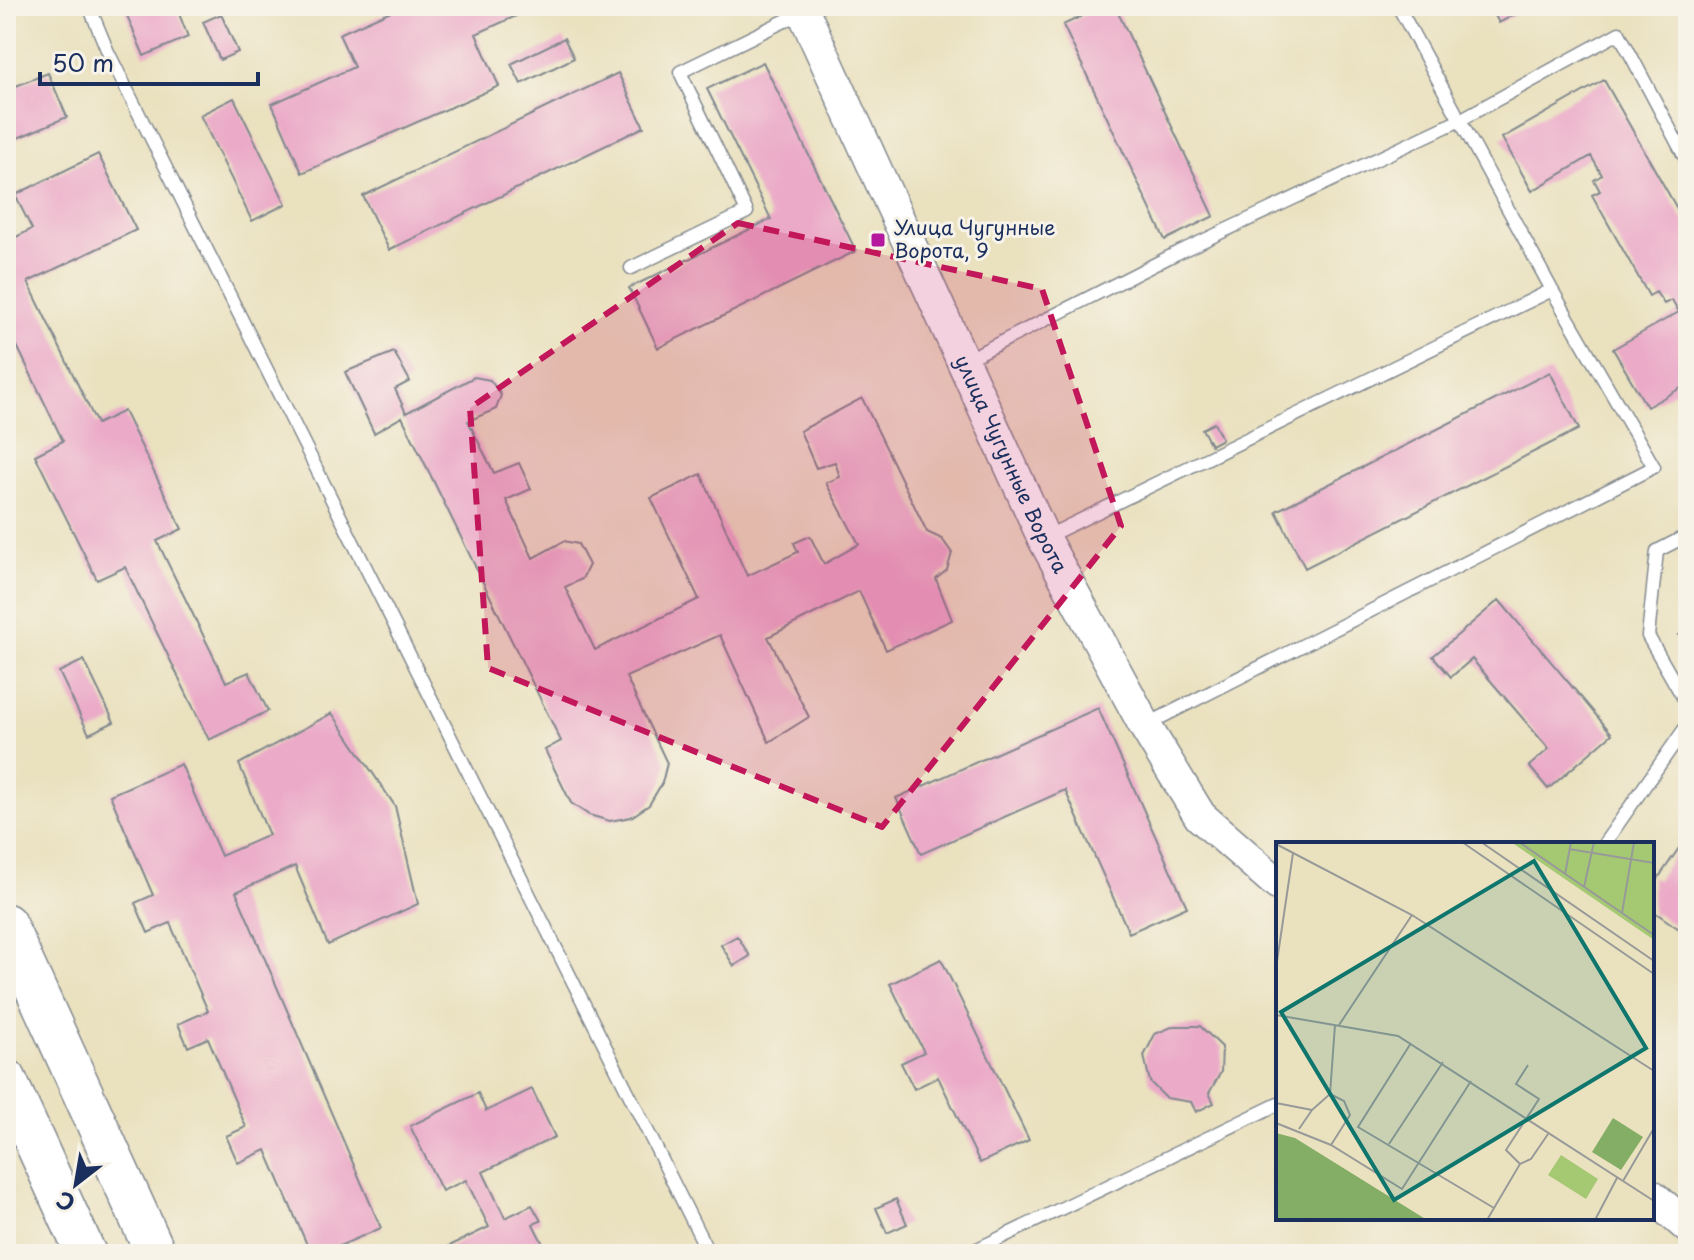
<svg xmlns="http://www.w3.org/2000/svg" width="1694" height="1260" font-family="'Playpen Sans',sans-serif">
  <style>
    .building { fill: #ebabc8 }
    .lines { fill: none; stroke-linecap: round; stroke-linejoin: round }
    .service-casing { stroke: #82888e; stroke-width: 15 }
    .tertiary-casing { stroke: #82888e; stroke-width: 35 }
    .primary-casing { stroke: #82888e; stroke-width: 43 }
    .service { stroke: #fff; stroke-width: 12 }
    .tertiary { stroke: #fff; stroke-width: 32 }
    .primary { stroke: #fff; stroke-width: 40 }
    .marked { fill: #c2185b; fill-opacity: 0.2; stroke: #c2185b; stroke-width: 6; stroke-dasharray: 16 10; stroke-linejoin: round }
    .poi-dot { fill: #b5179e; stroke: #f7f3e8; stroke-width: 3 }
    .labels { text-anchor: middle; stroke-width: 6; stroke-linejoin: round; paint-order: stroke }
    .poi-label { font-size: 20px; fill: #1b2f5e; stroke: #f7f3e8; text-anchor: start }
    .street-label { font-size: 20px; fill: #1b2f5e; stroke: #f7f3e8 }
    .inset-road { fill: none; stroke: #979a98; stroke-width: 2 }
    .view { fill: #0f766e; fill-opacity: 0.15; stroke: #0f766e; stroke-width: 4 }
    .inset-edge { fill: none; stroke: #1b2f5e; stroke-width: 4 }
  </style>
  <rect width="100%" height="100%" fill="#f7f3e8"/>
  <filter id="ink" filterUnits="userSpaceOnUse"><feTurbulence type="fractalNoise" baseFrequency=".0125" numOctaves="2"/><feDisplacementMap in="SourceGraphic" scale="16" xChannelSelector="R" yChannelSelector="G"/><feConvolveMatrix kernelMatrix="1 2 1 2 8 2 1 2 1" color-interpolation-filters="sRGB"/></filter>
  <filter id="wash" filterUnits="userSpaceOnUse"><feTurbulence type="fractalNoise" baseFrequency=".006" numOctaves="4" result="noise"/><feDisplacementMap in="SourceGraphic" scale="32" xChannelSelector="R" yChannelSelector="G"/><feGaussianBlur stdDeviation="1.8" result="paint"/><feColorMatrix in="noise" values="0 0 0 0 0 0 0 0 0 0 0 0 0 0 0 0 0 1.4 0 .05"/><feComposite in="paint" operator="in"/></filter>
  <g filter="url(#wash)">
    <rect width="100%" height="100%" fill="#eae1bf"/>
    <g id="blocks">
      <path class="building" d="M123,6H176L188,37L144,56Z
        M402,6H522L525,12L476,34L499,86L302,173L272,104L354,67L339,34Z
        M1103,6H1115L1214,216L1165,240L1063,25Z
        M1490,6H1531L1499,23Z
        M221,14L238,52L220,60L203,22Z
        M564,38L574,58L521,84L511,64Z
        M763,62L856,251L658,348L629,288L771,219L707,89Z
        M48,73L67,117L6,143V90Z
        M618,73L644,127L389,250L363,196Z
        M1604,80L1688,228V384L1647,407L1613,349L1679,312L1672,300L1664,304L1656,292L1649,296L1592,195L1600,191L1594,180L1602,175L1591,156L1532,191L1502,138Z
        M234,98L286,204L252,221L200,115Z
        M98,154L136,230L28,282L97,424L124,411L182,529L157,541L226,682L249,672L268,711L209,740L125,567L97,580L35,455L63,441L6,323V242L32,229L15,195Z
        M394,352L410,381L395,389L406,413L474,377L490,380L501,395L496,409L468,421L494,473L519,463L531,489L506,500L533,558L564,541L578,544L589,565L582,579L565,587L595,650L699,599L651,498L701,474L747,576L798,552L794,543L810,536L824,564L859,544L826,483L840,477L835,462L816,468L800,431L862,398L927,532L942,539L952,553L947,570L936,579L952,620L886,650L859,591L768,637L809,717L769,742L720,635L626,677L667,763L662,783L649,805L631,817L610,821L589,815L571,803L545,750L561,741L402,417L374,433L345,372Z
        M1550,372L1579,429L1305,568L1276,511Z
        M1214,423L1222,439L1211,445L1202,429Z
        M1499,600L1612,734L1548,789L1529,766L1549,749L1472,659L1451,677L1433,656Z
        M1688,630V651L1679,635Z
        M84,660L114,722L89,734L59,672Z
        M1098,708L1187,907L1129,933L1065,790L921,854L896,798Z
        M332,713L395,806L418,904L328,945L295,866L236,892L381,1228L321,1254H311L266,1150L238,1163L226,1136L246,1127L208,1038L188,1047L178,1024L208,1011L170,923L148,933L135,903L153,895L110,795L181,764L221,856L269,835L239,764Z
        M1688,835V935L1656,913L1652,918V877L1657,880Z
        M737,936L750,956L734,966L721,945Z
        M941,959L1029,1140L980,1163L938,1077L914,1089L901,1063L924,1052L890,984Z
        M1174,1026H1200L1222,1047L1221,1072L1209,1093L1214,1103L1196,1112L1191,1102L1166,1098L1150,1082L1144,1056L1155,1034Z
        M532,1089L555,1137L483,1172L505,1218L532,1205L541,1221L533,1224L548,1254H441L439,1251L489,1227L466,1180L442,1191L410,1126L478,1093L486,1111Z
        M896,1199L907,1224L887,1233L876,1208Z"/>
    </g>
  </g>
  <g filter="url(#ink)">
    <use href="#blocks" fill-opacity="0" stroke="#82888e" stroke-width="2"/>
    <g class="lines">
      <defs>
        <path id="service" d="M89,6L108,52L709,1254
          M631,268L747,212L680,72L801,13
          M964,361L1175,254L1458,121L1619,33L1688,163
          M1688,535L1657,551L1648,636L1688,706
          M1046,537L1552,290
          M1146,725L1654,467L1552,290L1398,6
          M1604,844L1688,724
          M967,1254L1278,1104"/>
        <g id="tertiary">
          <path id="s1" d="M801,6L1044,539L1145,726L1200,816L1278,884"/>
          <path d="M1652,1196L1688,1227"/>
        </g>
        <path id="primary" d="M6,924L156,1254
          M6,1079L86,1254"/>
      </defs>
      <use href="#service" class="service-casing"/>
      <use href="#tertiary" class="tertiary-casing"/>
      <use href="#primary" class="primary-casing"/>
      <use href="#service" class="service"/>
      <use href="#tertiary" class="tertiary"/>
      <use href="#primary" class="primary"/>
    </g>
  </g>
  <path class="marked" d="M738,223L1042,289L1121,526L882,827L488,668L470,408Z"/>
  <rect class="poi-dot" x="870" y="232" width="16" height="16" rx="4"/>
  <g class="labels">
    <g class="poi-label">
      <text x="894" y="235">Улица Чугунные<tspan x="894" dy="23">Ворота, 9</tspan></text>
    </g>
    <g class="street-label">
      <text dy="7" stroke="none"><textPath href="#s1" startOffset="504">улица Чугунные Ворота</textPath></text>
    </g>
  </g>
  <g transform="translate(1276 842)">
    <rect width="378" height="378" fill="#eae1bf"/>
    <path d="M235,0H378V98ZM285,313L322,337L310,357L272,333Z" fill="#a5c973"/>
    <path d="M337,276L367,295L345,328L316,310ZM0,291L19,296L151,378H0Z" fill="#84ad65"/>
    <path class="inset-road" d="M186,0L378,132M205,0L378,119M243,0L378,93M0,2L136,73L378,229M293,7L378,21M289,32L295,0M308,45L318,0M346,71L358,0M0,126L17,11M0,173L122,194L378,359M63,183L136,73M135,201L82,285L218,366M54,252L68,259L74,273L55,303M0,261L36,268L23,287M36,268L54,252L59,183M0,281L55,303L126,347L195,239M113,302L167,220M244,322L255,317L272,292M347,339L378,286M211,378L244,322L230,308L263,257L240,242L252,223M319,378L341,336"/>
    <path class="view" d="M258,19L370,206L118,358L5,170Z"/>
    <rect width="378" height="378" class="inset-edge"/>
  </g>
  <rect width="1694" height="1260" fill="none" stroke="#f7f3e8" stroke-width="32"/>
  <g transform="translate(76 1184) rotate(211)" stroke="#f7f3e8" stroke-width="6" paint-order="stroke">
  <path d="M0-6L14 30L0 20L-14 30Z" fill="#1b2f5e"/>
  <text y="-12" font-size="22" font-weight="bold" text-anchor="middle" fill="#1b2f5e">С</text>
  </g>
  <path d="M40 72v12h218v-12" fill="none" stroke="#1b2f5e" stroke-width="4"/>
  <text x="52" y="72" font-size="24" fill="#1b2f5e" stroke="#f7f3e8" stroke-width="6" paint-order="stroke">50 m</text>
</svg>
